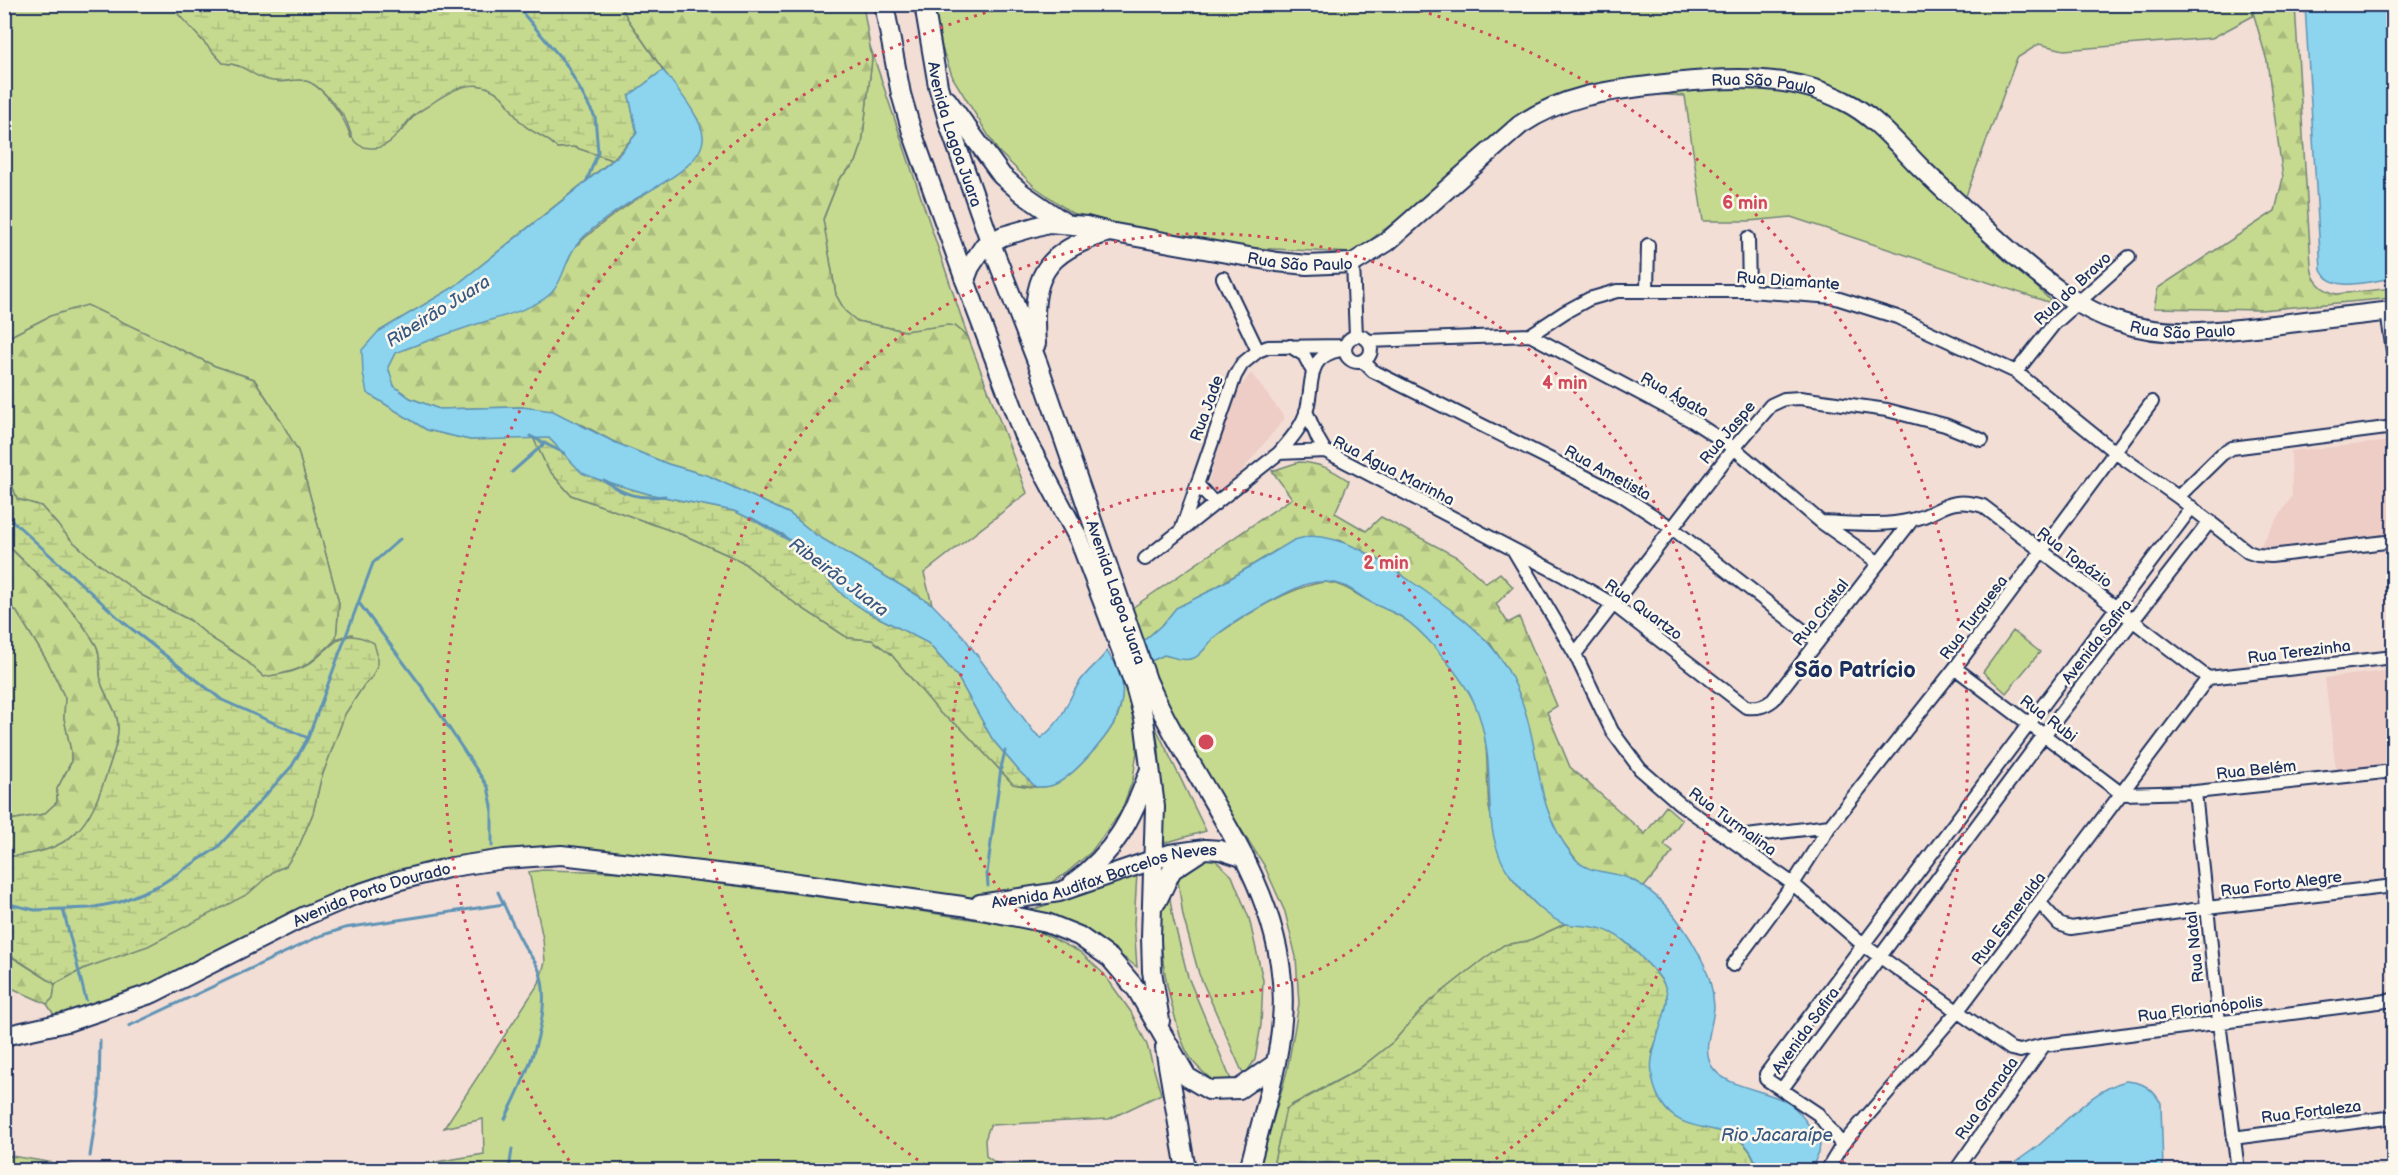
<svg xmlns="http://www.w3.org/2000/svg" width="2398" height="1175" font-family="'Balsamiq Sans',sans-serif">
  <style>
    .built { fill: #edcdc6 }
    .green { fill: #c6da8f; stroke: #708476; stroke-width: 1.5 }
    .forest { fill: url(#forest-firs); stroke: #708476; stroke-width: 1.5 }
    .wetland { fill: url(#wetland-marsh); stroke: #708476; stroke-width: 1.5 }
    .water { fill: #8dd5ef; stroke: #5f93b5; stroke-width: 1.5 }
    .lines { fill: none; stroke-linecap: round; stroke-linejoin: round }
    .stream { stroke: #5f93b5; stroke-width: 3 }
    .street-casing { stroke: #1b2f5e; stroke-width: 16 }
    .secondary-casing { stroke: #1b2f5e; stroke-width: 22 }
    .street { stroke: #fbf7ec; stroke-width: 12 }
    .secondary { stroke: #fbf7ec; stroke-width: 18 }
    .ring { fill: none; stroke: #d1495b; stroke-width: 3; stroke-dasharray: 3 6 }
    .labels { text-anchor: middle; stroke-width: 5; stroke-linejoin: round; paint-order: stroke }
    .street-label { font-size: 16px; fill: #1b2f5e; stroke: #fbf7ec }
    .water-label { font-size: 18px; font-style: italic; fill: #385882; stroke: #fbf7ec }
    .district-label { font-size: 22px; font-weight: bold; fill: #1b2f5e; stroke: #fbf7ec }
    .centre { fill: #d1495b; stroke: #fbf7ec; stroke-width: 3 }
    .ring-label { font-size: 18px; text-anchor: middle; font-weight: bold; fill: #d1495b; stroke: #fbf7ec; stroke-width: 5; stroke-linejoin: round; paint-order: stroke }
  </style>
  <defs>
    <pattern id="forest-firs" width="22" height="20" patternUnits="userSpaceOnUse" patternTransform="scale(1.5)"><rect width="22" height="20" fill="#c6da8f"/><path d="M5 1l3.5 6h-7zM16 11l3.5 6h-7z" fill="#aabb7e"/></pattern>
    <pattern id="wetland-marsh" width="20" height="14" patternUnits="userSpaceOnUse" patternTransform="scale(1.5)"><rect width="20" height="14" fill="#c6da8f"/><path d="M1 5h8M5 5V1M11 12h8M15 12V8" fill="none" stroke="#aabb7e"/></pattern>
  </defs>
  <rect width="100%" height="100%" fill="#f3ded6"/>
  <filter id="ink" filterUnits="userSpaceOnUse"><feTurbulence type="fractalNoise" baseFrequency=".0167" numOctaves="2"/><feDisplacementMap in="SourceGraphic" scale="12" xChannelSelector="R" yChannelSelector="G"/><feConvolveMatrix kernelMatrix="1 2 1 2 8 2 1 2 1" color-interpolation-filters="sRGB"/></filter>
  <g filter="url(#ink)">
    <path class="built" d="M1251,373L1285,418L1228,488L1216,491L1209,485V480L1234,396Z
      M2393,441V535L2258,549L2292,496L2291,451Z
      M2393,670V766L2336,772L2325,678Z"/>
    <path class="green" d="M2045,4L2056,9L2103,4H2251L2253,16L2212,38L2064,50L2039,44L2017,58L1960,212L2054,304L1791,217L1749,221H1703L1685,96L1585,90L1529,109L1429,196L1353,253L1214,246L1072,213L1035,187L998,151L953,78L942,48L934,5Z
      M5,5H170L223,63C242,64 257,74 275,81C284,84 294,78 303,80C323,83 346,120 351,138L403,130C414,111 455,81 479,85C486,86 495,91 500,95C509,103 514,116 523,124C533,134 548,137 557,148L574,147L612,160L454,287L378,332L367,393L427,430L470,440L533,437L548,469L571,495L686,536L741,561L796,604L848,638L872,640L891,654L941,714L960,727L1013,784C1024,786 1038,789 1050,786C1071,780 1113,732 1119,712C1122,701 1123,690 1122,679L1137,723V751L1133,779L1121,812L1091,852L1064,875L1039,890L992,899L876,888L629,857L456,862L152,986L56,1018L47,1004L53,998L55,984L85,968L112,958L262,881L274,871L286,866L299,846L313,813L321,779L345,714L364,685L372,677L352,634L336,639L339,603L298,451L275,411L254,379L215,366L142,332L50,316L5,339Z
      M870,46L968,337L955,326L905,331L856,321L845,311L836,295L823,220L839,179L856,162L862,144L872,59Z
      M1326,582C1350,586 1354,595 1375,604C1390,611 1405,617 1418,628C1438,645 1474,691 1481,716C1489,746 1486,776 1489,807C1491,818 1505,867 1511,876C1525,895 1544,914 1565,924L1528,941L1504,945L1485,958L1428,1003L1393,1042L1359,1069L1291,1105L1287,1109L1272,1170H1259L1287,1071L1299,1004L1296,957L1285,912L1264,865L1169,717L1149,662L1164,655L1180,659C1218,635 1282,586 1326,582Z
      M4,601L17,612L49,664L65,698L64,718L71,751V762L57,789V802L44,814L5,821Z
      M2013,631L2040,652L2006,693L1983,672Z
      M1155,726L1206,831L1164,843L1159,749Z
      M1196,856L1215,860L1232,876L1249,918L1263,980L1261,1025L1255,1060L1244,1076L1199,974L1183,916L1176,866Z
      M543,870L628,872L874,904L1034,929L1080,952L1104,974L1131,1012L1147,1045L1161,1094L1109,1119L990,1125L985,1140L986,1156L999,1165L1039,1163L1046,1170H388L484,1154L483,1119L444,1128L539,983L545,962L543,939L529,872Z
      M1137,873L1134,924L1137,967L1086,930L1029,911Z
      M1167,879L1173,918L1188,977L1231,1080L1215,1083C1209,1077 1201,1071 1195,1064C1184,1051 1179,1033 1175,1017C1162,971 1155,926 1167,879Z
      M5,1155L98,1170L168,1169L186,1170H5Z"/>
    <path class="forest" d="M620,5H863L872,59L862,144L856,162L839,179L823,219L836,295L845,311L857,321L905,331L948,325L955,326L968,337L1027,493L924,573L932,604L816,535L790,514L709,476L668,464L614,442L583,425L522,407L439,409L410,398L394,386L388,367L395,353L434,338L575,247C609,214 649,192 687,166L698,120L629,21Z
      M2251,5H2295L2311,265C2312,281 2321,290 2337,294L2393,288V298L2261,310L2154,308L2158,288L2275,211L2283,178L2267,61Z
      M87,305L215,366L254,379L275,411L298,451L339,603L336,639C309,666 302,671 264,677L243,658L211,638L191,621L143,596L96,562L70,539L41,506L17,499L10,479L5,476V339L50,316Z
      M1299,462C1319,463 1332,469 1349,481L1335,513L1366,531L1381,517L1457,557L1486,583L1500,573L1513,587L1496,604L1508,623L1519,617L1557,706L1547,712L1570,767L1645,834L1666,806L1682,820L1664,845L1673,852L1644,887L1631,879L1591,871L1581,866L1556,833L1541,792L1520,696L1506,667L1490,643L1386,564L1363,551L1339,540L1280,548L1208,592L1176,608L1164,623L1139,645L1129,610L1292,498L1272,471Z
      M4,542C36,574 73,605 96,645C102,656 98,673 102,685C106,697 114,706 117,718C121,734 114,752 109,767C90,829 72,852 5,857V821L44,814L57,802V789L71,763V751L64,718L65,698L49,664L17,612L5,601Z
      M4,952L55,984L53,998L47,1004L5,985Z"/>
    <path class="wetland" d="M170,5H620L629,21L663,70L629,96L637,133L612,160L574,147L557,148C548,137 534,134 524,125C514,117 510,104 501,96C477,74 450,90 428,106C421,110 415,114 409,120C399,132 390,149 371,148C348,147 353,131 344,117C336,106 324,91 313,84C300,75 283,85 268,80C249,75 246,64 223,63Z
      M533,437L549,438L582,472L597,479L649,494L734,511L783,534L845,597L866,611L928,643L957,676L993,740L1020,772L1036,787L1013,784L960,727L941,714L891,654L872,640L848,638L796,604L741,561L686,536L571,495L548,469Z
      M4,476L10,479L17,499L41,506L70,539L96,562L143,596L191,621L211,638L243,658L264,677C280,674 295,673 309,664C334,647 339,624 374,643L377,654V666L372,677L364,685L345,714L321,779L313,813L299,846L286,866L274,871L248,894L148,946L85,968L55,984L5,952V857C73,852 89,829 109,767C114,752 121,734 117,718C114,706 106,696 102,685C98,673 102,655 96,645C73,605 36,574 5,542Z
      M1565,924C1580,925 1596,925 1610,931C1624,938 1663,976 1667,991C1671,1007 1657,1037 1652,1053L1720,1131C1742,1138 1752,1149 1758,1170H1272L1286,1109L1359,1069L1393,1042L1428,1003L1485,958L1504,945L1528,941Z"/>
    <path class="water" d="M2305,5H2393V278C2372,281 2331,294 2321,270Z
      M663,70C674,85 706,122 703,140C700,169 646,191 624,206C608,217 587,231 575,247C565,261 563,283 549,295C534,309 497,318 477,324C450,333 423,342 395,353L388,367L394,386L410,398L439,409L522,407L553,411L614,442L668,464L709,476L790,514L816,535L932,604L963,636L1033,731L1041,738C1065,719 1064,706 1079,683C1087,670 1099,663 1107,651L1112,660H1116C1123,677 1125,696 1118,714C1111,734 1071,781 1050,786C1045,787 1040,787 1036,787L1020,772L993,740L957,676L928,643L866,611L845,597L783,534L734,511L649,494L597,479L582,473L549,438L470,440L427,430L367,393L363,373L362,350L378,332L454,287L618,156L637,133L629,96Z
      M1310,536C1349,537 1381,561 1412,582C1472,624 1510,648 1529,725C1542,776 1538,811 1573,856C1588,876 1609,869 1630,879C1661,893 1683,924 1699,954C1708,970 1713,988 1714,1006C1714,1025 1700,1051 1713,1068C1728,1089 1768,1089 1790,1104C1797,1109 1803,1117 1808,1124C1813,1130 1818,1136 1820,1143L1819,1152L1811,1170H1758C1743,1110 1686,1145 1661,1102C1643,1070 1654,1048 1664,1015C1666,1007 1669,998 1666,990C1664,979 1650,966 1642,958C1629,943 1612,929 1592,927C1582,925 1571,926 1562,923C1543,915 1523,891 1510,875C1486,842 1491,801 1488,762C1483,710 1471,689 1437,650C1426,637 1415,625 1400,616C1391,611 1382,608 1372,603C1362,598 1353,589 1342,585C1331,581 1318,581 1307,584C1288,590 1230,623 1215,637C1208,643 1203,654 1194,658C1184,662 1174,657 1164,655L1149,662L1139,645L1164,623L1176,608L1208,592L1294,540Z
      M2126,1081C2143,1082 2152,1088 2161,1103L2163,1170H2005C2016,1161 2028,1154 2039,1145C2066,1122 2091,1090 2126,1081Z"/>
    <g class="lines">
      <path class="stream" d="M515,4L566,64L595,117L598,152L587,180
        M530,436L564,453
        M512,472L545,443
        M604,480C624,496 640,499 665,496
        M4,513L123,622L222,700L308,738
        M751,518L789,540
        M359,603L422,687L488,787L492,806V846
        M988,886L987,873L1001,768L1005,751
        M498,892C506,909 513,926 522,942C527,952 535,960 539,970C555,1014 525,1080 505,1119
        M4,903L35,910L90,908L120,902L160,885L217,848L292,766L308,738L373,563L400,539
        M63,909L86,1000
        M129,1026L320,936L345,928L504,904
        M90,1156L99,1096L100,1040
        M509,1170L512,1149"/>
      <defs>
        <path id="street" d="M1748,238L1749,291
          M1353,263L1356,336
          M1223,278L1258,351
          M1647,291L1648,245
          M2387,311L2394,358
          M1530,335L1694,422L1734,448L1821,522L1879,563
          M1345 349a13 13 0 1 1 26 0a13 13 0 1 1-26 0Z
          M1368,341L1530,335L1565,312L1589,299L1617,291H1749L1833,297L1897,317L2016,372L2116,453L2178,497L2248,552L2257,555L2271,556L2394,541
          M1290,346L1304,355L1312,370
          M1363,361L1373,371L1620,494L1672,528L1818,642
          M2016,372L2054,324L2129,257
          M1306,411L1318,439L1325,451
          M1279,453C1290,440 1303,426 1307,409C1314,382 1305,357 1340,350
          M1197,484L1215,504
          M2178,497L2222,454L2232,448L2394,427
          M1821,522C1850,523 1883,527 1911,520C1943,513 1945,495 1983,506L2208,678
          M1181,531L1235,376L1242,364L1258,351L1268,347L1345,346
          M1514,551L1575,654L1612,731L1640,769L1679,803L1793,884L1862,944L2011,1049L2020,1051L2044,1045L2394,1000
          M1145,559L1279,453L1325,451L1564,576L1614,605L1746,707C1757,708 1764,707 1773,700L1912,520
          M1575,654L1734,448L1771,405L1784,399L1800,398L1887,410L1945,425L1982,440
          M1955,668L2122,794
          M2208,678L2394,657
          M2195,792L2219,1022L2238,1170
          M2122,794L2195,792L2394,771
          M1730,838L1830,826
          M2040,903L2059,924L2071,928L2207,908L2394,886
          M1733,965L1793,884L1830,826L1955,668L2152,402
          M1782,1089L2044,735L2210,521
          M2233,1138L2394,1117
          M1842,1145L1818,1114L1766,1079V1074L2192,507
          M1827,1170L1842,1145L1957,1012L2208,678
          M1956,1170L2044,1045"/>
        <g id="secondary">
          <path d="M884,4L901,94L912,132L965,280L1023,434L1079,539L1135,686L1144,719L1155,807L1151,937L1152,971L1160,1021"/>
          <path id="s1" d="M924,4L938,86L950,127L990,241L1038,364L1147,680C1195,791 1293,891 1282,1020C1278,1071 1261,1121 1249,1170"/>
          <path d="M947,100L1002,176L1023,194L1065,223"/>
          <path id="s2" d="M965,280L970,267L984,246L1003,236L1048,223L1086,226L1109,232L1277,262L1307,265L1353,263L1387,242L1520,125C1569,92 1616,90 1673,83C1729,77 1792,74 1844,101C1875,116 1897,144 1921,168C1952,198 1984,228 2017,257C2049,284 2079,309 2119,322C2169,339 2221,331 2273,325C2313,320 2353,315 2394,311"/>
          <path d="M1036,344C1031,276 1042,253 1109,232"/>
          <path d="M1073,883C1115,853 1132,818 1149,772"/>
          <path d="M1157,901L1172,870L1198,853"/>
          <path id="s3" d="M980,904L1059,892L1170,854L1205,849L1220,850L1245,858"/>
          <path id="s4" d="M4,1036L67,1022L153,993L305,916L352,896L400,880L452,867L504,859L561,855L769,879L912,899L962,906L1047,923L1079,936L1110,958L1137,990L1187,1077L1209,1090L1239,1089L1275,1064"/>
          <path d="M1165,1048L1186,1170"/>
        </g>
      </defs>
      <use href="#street" class="street-casing"/>
      <use href="#secondary" class="secondary-casing"/>
      <use href="#street" class="street"/>
      <use href="#secondary" class="secondary"/>
    </g>
  </g>
  <g class="ring">
    <circle cx="1206" cy="742" r="254"/>
    <path d="M933 1170A508 508 0 1 1 1479 1170"/>
    <path d="M574 1168A762 762 0 0 1 1009 6M1403 6A762 762 0 0 1 1838 1168"/>
  </g>
  <g class="labels">
    <g class="street-label">
      <text dy="6" stroke="none"><textPath href="#s2" startOffset="885">Rua São Paulo</textPath></text>
      <text dy="6" stroke="none"><textPath href="#s1" startOffset="134">Avenida Lagoa Juara</textPath></text>
      <text dy="6" stroke="none"><textPath href="#s2" startOffset="363">Rua São Paulo</textPath></text>
      <text transform="translate(1788 280) rotate(4)" y="6">Rua Diamante</text>
      <text transform="translate(2072 288) rotate(-43)" y="6">Rua do Bravo</text>
      <text dy="6" stroke="none"><textPath href="#s2" startOffset="1388">Rua São Paulo</textPath></text>
      <text transform="translate(1675 394) rotate(29)" y="6">Rua Ágata</text>
      <text transform="translate(1206 408) rotate(-70)" y="6">Rua Jade</text>
      <text transform="translate(1727 432) rotate(-50)" y="6">Rua Jaspe</text>
      <text transform="translate(1394 470) rotate(27)" y="6">Rua Água Marinha</text>
      <text transform="translate(1608 472) rotate(29)" y="6">Rua Ametista</text>
      <text transform="translate(2075 557) rotate(37)" y="6">Rua Topázio</text>
      <text dy="6" stroke="none"><textPath href="#s1" startOffset="620">Avenida Lagoa Juara</textPath></text>
      <text transform="translate(1644 609) rotate(36)" y="6">Rua Quartzo</text>
      <text transform="translate(1820 612) rotate(-52)" y="6">Rua Cristal</text>
      <text transform="translate(1973 617) rotate(-53)" y="6">Rua Turquesa</text>
      <text transform="translate(2096 641) rotate(-52)" y="6">Avenida Safira</text>
      <text transform="translate(2299 651) rotate(-7)" y="6">Rua Terezinha</text>
      <text transform="translate(2049 718) rotate(37)" y="6">Rua Rubi</text>
      <text transform="translate(2256 769) rotate(-6)" y="6">Rua Belém</text>
      <text transform="translate(1733 821) rotate(36)" y="6">Rua Turmalina</text>
      <text dy="6" stroke="none"><textPath href="#s3" startOffset="128">Avenida Audifax Barcelos Neves</textPath></text>
      <text transform="translate(2281 883) rotate(-7)" y="6">Rua Forto Alegre</text>
      <text dy="6" stroke="none"><textPath href="#s4" startOffset="396">Avenida Porto Dourado</textPath></text>
      <text transform="translate(2008 918) rotate(-53)" y="6">Rua Esmeralda</text>
      <text transform="translate(2194 947) rotate(-96)" y="6">Rua Natal</text>
      <text transform="translate(2200 1008) rotate(-7)" y="6">Rua Florianópolis</text>
      <text transform="translate(1805 1030) rotate(-54)" y="6">Avenida Safira</text>
      <text transform="translate(1986 1098) rotate(-55)" y="6">Rua Granada</text>
      <text transform="translate(2311 1111) rotate(-7)" y="6">Rua Fortaleza</text>
    </g>
    <g class="water-label">
      <text transform="translate(438 311) rotate(-32)" y="6">Ribeirão Juara</text>
      <text transform="translate(839 577) rotate(37)" y="6">Ribeirão Juara</text>
      <text x="1777" y="1141">Rio Jacaraípe</text>
    </g>
    <g class="district-label">
      <text x="1855" y="677">São Patrício</text>
    </g>
  </g>
  <circle cx="1206" cy="742" r="9" class="centre"/>
  <g class="ring-label">
    <text x="1745" y="209">6 min</text>
    <text x="1565" y="389">4 min</text>
    <text x="1386" y="569">2 min</text>
  </g>
  <rect width="2398" height="1175" fill="none" stroke="#fbf7ec" stroke-width="24"/>
  <rect x="12" y="12" width="2374" height="1151" fill="none" stroke="#1b2f5e" stroke-width="2" filter="url(#ink)"/>
</svg>
